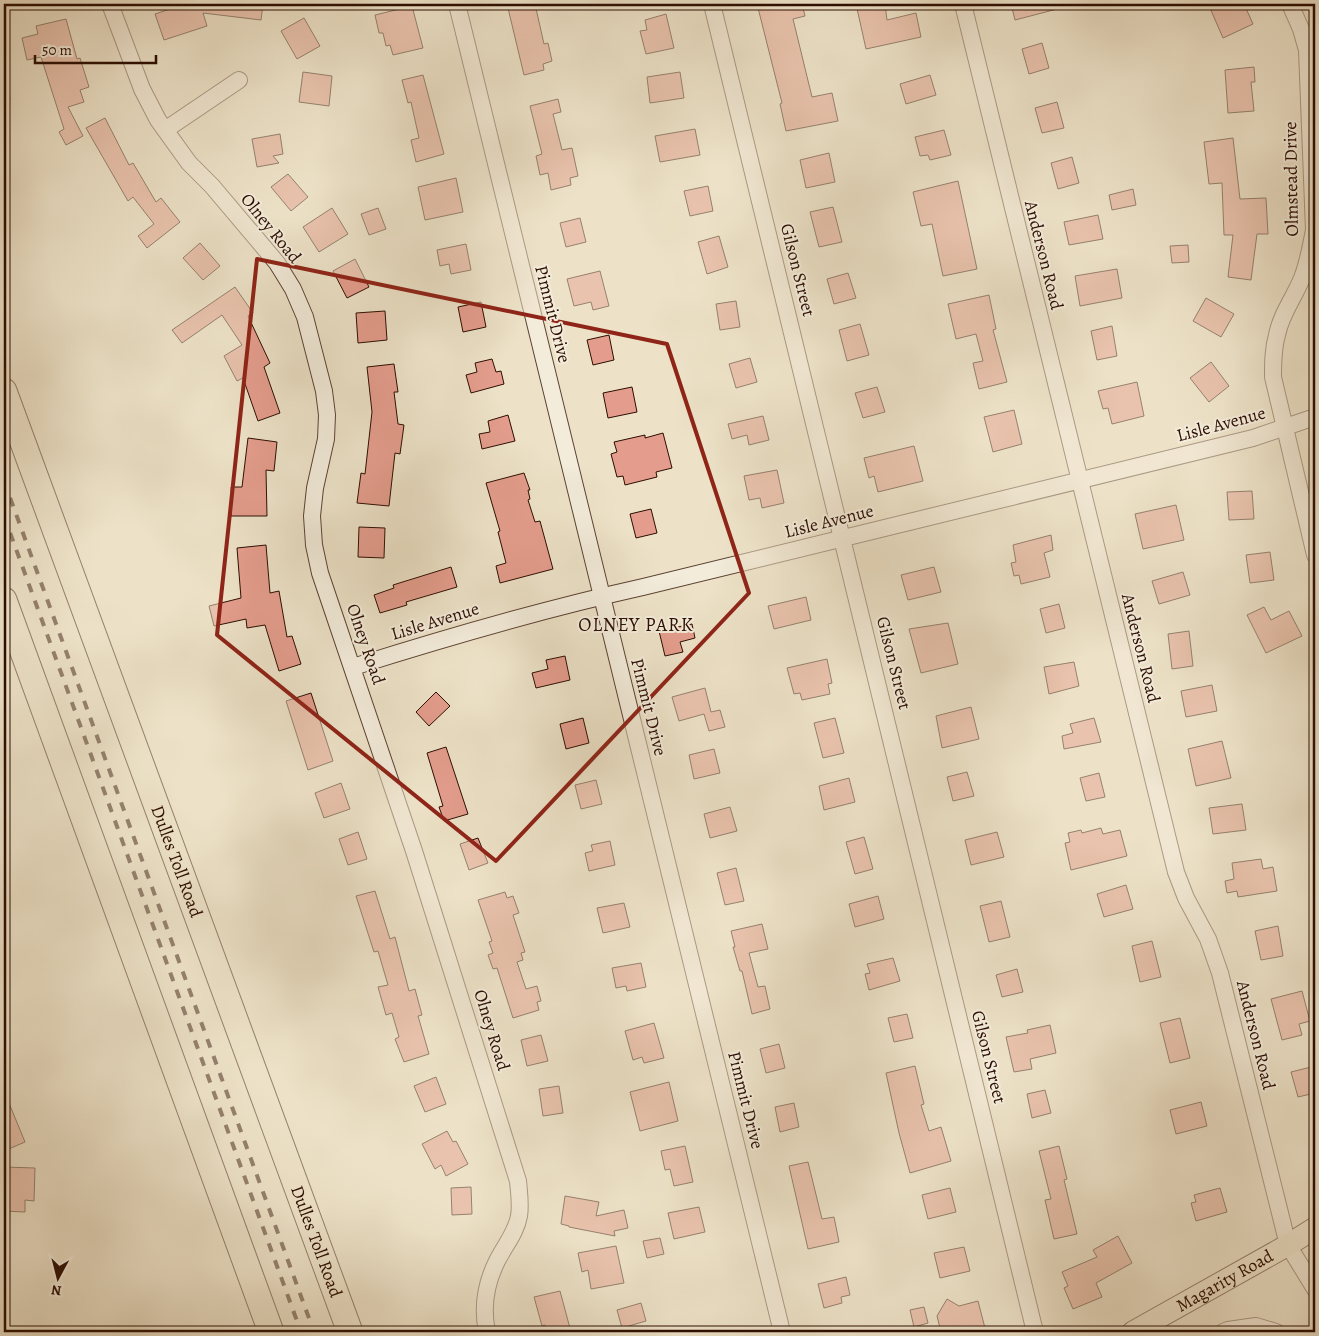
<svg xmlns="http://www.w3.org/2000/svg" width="1319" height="1336" font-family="Alegreya,serif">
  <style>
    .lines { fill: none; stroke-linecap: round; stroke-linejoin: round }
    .stream { stroke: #6d776f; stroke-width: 5 }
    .building { fill: #e49d8d; stroke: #2c0d01 }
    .minor-casing { stroke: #5c4233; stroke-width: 18 }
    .major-casing { stroke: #2c0d01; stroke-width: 23 }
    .highway-casing { stroke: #2c0d01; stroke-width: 27 }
    .minor { stroke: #f3ecdb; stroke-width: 16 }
    .major { stroke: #ede2c8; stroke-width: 21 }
    .highway { stroke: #ede2c8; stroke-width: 25 }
    .rail { stroke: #2c0d01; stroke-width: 4; stroke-dasharray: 9 9; stroke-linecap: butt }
    .marked { fill: none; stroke: #8f2418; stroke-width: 4; stroke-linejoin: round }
    .labels { text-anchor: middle; stroke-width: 4; stroke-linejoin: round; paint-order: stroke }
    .street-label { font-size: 18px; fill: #2c0d01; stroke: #f3ecdb }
    .neighbourhood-label { font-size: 19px; letter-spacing: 1px; fill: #2c0d01; stroke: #f3ecdb }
  </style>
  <rect width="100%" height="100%" fill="#ede2c8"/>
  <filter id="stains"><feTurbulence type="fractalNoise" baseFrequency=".004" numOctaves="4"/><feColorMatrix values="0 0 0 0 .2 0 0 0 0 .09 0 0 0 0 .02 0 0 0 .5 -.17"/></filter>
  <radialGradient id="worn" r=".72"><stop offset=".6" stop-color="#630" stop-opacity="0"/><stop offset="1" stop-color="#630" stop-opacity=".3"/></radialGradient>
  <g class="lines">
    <path class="stream" d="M4,97L8,99"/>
  </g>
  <path class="building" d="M185,4H263L261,20L203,13L207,26L164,40L155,14Z
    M507,4H535L544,44L548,43L552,61L543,64L544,70L524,75Z
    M757,4H802L805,16L793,19L812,97L832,93L838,121L786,131L780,104L782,103Z
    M856,4H885L887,20L916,13L921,37L866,49Z
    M1011,4H1060L1061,8L1015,20Z
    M1221,4H1244L1253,24L1223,38L1210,8Z
    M412,6L423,48L393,55L390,45L386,46L383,33H379L375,15Z
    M666,14L674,48L646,54L640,31L647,30L645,20Z
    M304,18L320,46L297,59L281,31Z
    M66,19L77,59L80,58L89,87L80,90L84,102L68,107L83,136L66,145L59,132L64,129L41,57L27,60L22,38L38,34L36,26Z
    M1042,43L1049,68L1029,74L1022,49Z
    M1254,67L1255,82H1251L1254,111L1228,113L1225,70Z
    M303,72L332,76L329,106L299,102Z
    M680,72L684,98L650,103L647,77Z
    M423,75L444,154L416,162L411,140L419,138L411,102L408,103L402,80Z
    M930,75L936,95L906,104L900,84Z
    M558,99L561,112L553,114L562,150L572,148L578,176L570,178L571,185L551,190L548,173L540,175L536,156L542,154L530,106Z
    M1057,102L1064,128L1042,133L1035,108Z
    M105,118L129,165L133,163L156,202L161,198L180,222L147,248L138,236L154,224L133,197L128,201L86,128Z
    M695,129L700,155L660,162L655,136Z
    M944,130L951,155L930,160L928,155L920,156L915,137Z
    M280,134L283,154L273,156L279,163L257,167L252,139Z
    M1233,138L1240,199L1266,198L1268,234H1257L1251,280L1228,277L1233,235H1224L1222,183L1209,184L1204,142Z
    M829,153L835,182L806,188L800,160Z
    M1072,157L1079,183L1058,189L1051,163Z
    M288,174L308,197L291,211L271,187Z
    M456,178L463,212L425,220L418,187Z
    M958,181L977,269L943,276L932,224L921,226L913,192Z
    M708,186L713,211L690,216L684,191Z
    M1133,189L1136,205L1112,210L1109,195Z
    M833,207L842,242L819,247L810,212Z
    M332,208L348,234L319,252L303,227Z
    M378,208L386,229L369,235L361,214Z
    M1098,215L1103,239L1069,245L1064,222Z
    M580,218L586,242L566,247L560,223Z
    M719,236L728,267L707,274L698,242Z
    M200,243L220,266L203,280L183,258Z
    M466,244L471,270L451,274L449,264L440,266L437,250Z
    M1188,245L1189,262L1172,263L1170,246Z
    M355,259L369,287L347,298L333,271Z
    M1117,269L1122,298L1080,306L1075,276Z
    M600,271L609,306L593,310L591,302L574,306L567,279Z
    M848,273L856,298L834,304L827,279Z
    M235,287L253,313L248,316L270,363L264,367L280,413L258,421L243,378L237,381L224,356L242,345L222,315L182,343L172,330Z
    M989,295L996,329L993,330L1007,382L979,389L973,363L983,361L976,334L956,339L948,304Z
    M1206,298L1234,314L1221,337L1193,321Z
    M736,301L740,327L720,330L716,304Z
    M481,302L486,327L463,332L458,307Z
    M385,311L387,340L358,343L356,313Z
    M860,324L869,355L847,361L839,330Z
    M1112,326L1117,356L1097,360L1091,331Z
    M609,335L614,360L593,365L587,340Z
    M750,358L757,382L736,388L729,364Z
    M492,359L496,372L501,371L504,384L471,393L466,375L477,372L475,363Z
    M1211,362L1229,386L1209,402L1190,378Z
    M394,364L398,392H394L398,424L404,425L400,454L395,453L389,506L357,503L361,473L365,474L372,412L367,367Z
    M1137,382L1144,416L1112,424L1108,408L1103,409L1098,391Z
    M632,387L637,412L608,418L603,393Z
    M877,387L885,412L863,418L855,393Z
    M1014,410L1022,444L993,452L984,417Z
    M508,415L515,441L482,449L479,434L490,432L488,421Z
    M763,416L769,440L749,445L747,435L732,439L728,424Z
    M663,433L672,468L656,472L657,477L625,485L623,476L617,477L611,454L617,452L614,442L645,435V438Z
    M248,438L277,442L274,471L266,470L267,516H231V487H242Z
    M914,446L923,481L878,492L874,476L869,478L864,458Z
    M777,470L784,503L762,508L760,498L749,500L744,476Z
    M524,473L530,490H528L530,499L528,500L535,522L540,521L553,569L500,583L496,566L506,563L498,532L500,531L486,483Z
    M1252,491L1254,519L1229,520L1227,492Z
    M1176,505L1184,540L1143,549L1135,514Z
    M651,509L657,533L636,538L630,514Z
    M359,527L385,528L384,558L358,557Z
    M1051,535L1053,550L1044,553L1050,577L1021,584L1019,575L1014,576L1011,563L1016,562L1013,545Z
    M266,545L270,593L279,591L287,637L292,636L301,664L279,671L265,625L247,628L246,619L214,626L209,606L241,598L237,548Z
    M1270,552L1274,580L1250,583L1246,555Z
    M451,567L457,587L406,602L407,605L380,613L374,595L394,588L393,585Z
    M934,567L941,592L908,600L901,575Z
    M1183,572L1190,595L1159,604L1152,581Z
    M806,597L811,620L774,629L768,606Z
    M1059,604L1065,628L1046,633L1040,609Z
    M1264,607L1271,620L1289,611L1302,636L1266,653L1247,615Z
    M948,623L958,664L921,673L909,629Z
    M692,624L695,638L680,642L683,652L665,656L659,631Z
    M1189,631L1193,666L1172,669L1168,634Z
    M565,656L570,680L536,688L532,673L548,669L546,660Z
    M827,659L832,683L828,684L830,694L802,700L800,693L794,694L787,668Z
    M1074,662L1079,686L1049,694L1044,667Z
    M1212,685L1217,711L1186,717L1181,691Z
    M705,688L711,712L720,710L725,727L709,731L704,714L679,721L672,697Z
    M436,692L450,706L429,726L416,712Z
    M311,693L333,761L308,770L286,701Z
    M971,707L979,739L942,748L936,716Z
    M583,718L589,743L566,749L560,724Z
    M835,718L844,753L823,758L814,723Z
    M1094,718L1101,742L1064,749L1062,736L1073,733L1070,724Z
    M1222,741L1231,778L1196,786L1188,749Z
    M446,747L468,814L444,821L439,807L443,806L427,753Z
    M714,749L720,773L694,779L689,755Z
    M967,772L974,796L953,801L947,777Z
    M1099,773L1105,797L1086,801L1080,778Z
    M849,778L855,802L824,810L819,786Z
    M596,780L602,804L581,809L575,785Z
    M341,783L350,809L324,818L315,793Z
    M1242,804L1246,830L1213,834L1209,808Z
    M730,807L737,831L710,838L704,814Z
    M1101,828L1103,834L1120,830L1127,856L1071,870L1065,843L1070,842L1068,833L1081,830L1082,833Z
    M358,832L367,859L348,865L339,839Z
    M997,832L1004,857L971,865L965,840Z
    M864,837L873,869L855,874L846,842Z
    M478,838L488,863L469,870L460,844Z
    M610,841L615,865L589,871L585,853L593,851L591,845Z
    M1261,859L1263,869L1273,867L1277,891L1238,897L1237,891L1227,893L1225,881L1234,879L1232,863Z
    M736,868L744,901L725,905L717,873Z
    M1126,885L1133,909L1104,917L1097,894Z
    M375,891L390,939L395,937L409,991L415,989L422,1015L418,1016L429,1054L404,1062L395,1039L399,1037L392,1013L386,1015L378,987L388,985L378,951L374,952L356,896Z
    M505,892L507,898L513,896L519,913L513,915L525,952L521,953L523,960L517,962L526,989L537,986L541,1001L537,1002L539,1010L513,1018L497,968L493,969L488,955L493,953L489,942L492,941L478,900Z
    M878,896L884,919L855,927L849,904Z
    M1001,901L1010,937L989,942L980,906Z
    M624,903L630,927L603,933L597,908Z
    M762,924L768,949L749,953L758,987L765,986L770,1009L752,1014L742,971H740L733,947H735L731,931Z
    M1278,926L1283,956L1261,960L1255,931Z
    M1152,941L1161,977L1140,982L1132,946Z
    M893,958L900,981L869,990L865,974L870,973L867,964Z
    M641,963L646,987L627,991L626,986L616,988L612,968Z
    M1017,969L1023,992L1002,997L996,975Z
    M1302,991L1310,1021L1299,1024L1302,1035L1282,1040L1271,999Z
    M907,1014L913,1038L894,1042L888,1018Z
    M1180,1018L1190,1058L1170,1063L1160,1023Z
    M654,1023L664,1058L644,1063L642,1057L633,1060L625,1031Z
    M1050,1025L1056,1053L1030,1059L1032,1069L1014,1072L1006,1037L1028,1033L1027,1030Z
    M541,1035L548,1061L527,1066L521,1040Z
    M779,1044L785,1068L766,1073L760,1049Z
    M915,1066L924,1104L921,1105L929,1131L941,1127L951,1161L910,1173L899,1133L886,1073Z
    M1315,1066V1093L1298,1097L1291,1072Z
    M436,1077L446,1104L425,1112L414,1086Z
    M669,1082L678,1121L640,1131L630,1092Z
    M559,1086L563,1113L543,1116L539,1089Z
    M1045,1090L1051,1113L1032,1118L1027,1094Z
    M4,1091L25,1142L4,1151Z
    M1201,1102L1207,1126L1176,1134L1170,1110Z
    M794,1103L799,1127L780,1132L775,1107Z
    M447,1131L453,1142L456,1141L468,1164L446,1176L441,1165L435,1169L422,1144Z
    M685,1146L693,1182L674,1186L670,1169L665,1170L661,1151Z
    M1059,1146L1067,1179L1064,1180L1077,1234L1054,1239L1045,1200L1051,1199L1039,1151Z
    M808,1162L822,1219L834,1217L839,1242L808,1249L789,1166Z
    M4,1167L35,1168L34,1201L25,1200V1212L4,1211Z
    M471,1187L472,1214L452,1215L451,1188Z
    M950,1188L956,1212L928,1219L922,1195Z
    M1220,1188L1227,1212L1196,1221L1191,1203L1196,1202L1194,1195Z
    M565,1196L599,1202L596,1216L624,1210L628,1228L614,1231L615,1236L569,1227V1226L561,1224Z
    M699,1207L705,1232L674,1239L668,1213Z
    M1118,1236L1132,1263L1096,1283L1102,1297L1073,1309L1064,1288L1068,1286L1062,1272L1097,1257L1093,1250Z
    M660,1238L664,1254L647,1258L643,1241Z
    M616,1246L624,1283L591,1289L588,1270L582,1272L578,1253Z
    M964,1247L970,1271L940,1278L934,1253Z
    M846,1277L850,1295L841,1297L842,1303L824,1308L818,1284Z
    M560,1291L571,1332H547L545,1325L542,1326L534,1297Z
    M947,1299L959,1306L978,1301L986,1332H941L937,1316Z
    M641,1303L646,1321L622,1328L617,1310Z
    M924,1307L928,1323L914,1327L910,1310Z"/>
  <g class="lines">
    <defs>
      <path id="minor" d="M110,4L142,89L158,120L189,163L212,186L277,263L293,289L305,317L324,391L327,415L326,439L315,488L312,516L314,545L320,573L414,851L518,1181C519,1193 521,1204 519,1216C516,1233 505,1245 497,1261C486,1283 482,1308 487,1332
        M457,4L782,1332
        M712,4L1035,1332
        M963,4L1176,872L1186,898L1208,939L1220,973L1288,1245L1315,1289
        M1290,4L1301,29L1307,50L1314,230C1311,246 1308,263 1302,278C1294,298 1281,314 1277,335C1273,349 1273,363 1273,377L1315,555
        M165,130L239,80
        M353,667C448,637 544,609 643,587L1253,438L1315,417
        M1223,1332L1228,1330L1256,1326L1276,1332"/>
      <g id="major">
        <path id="s1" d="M1133,1332L1288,1245L1315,1228"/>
      </g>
      <g id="highway">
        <path id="s2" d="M4,391L350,1332"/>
        <path d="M4,600L271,1332"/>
      </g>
    </defs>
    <use href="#minor" class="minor-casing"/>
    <use href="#major" class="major-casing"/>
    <use href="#highway" class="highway-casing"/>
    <use href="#minor" class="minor"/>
    <use href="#major" class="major"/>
    <use href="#highway" class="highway"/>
    <path class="rail" d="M4,481L314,1332
      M4,516L301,1332"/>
  </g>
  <path d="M0 0H1319V1336H0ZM257,259L667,344L749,593L496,861L217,635Z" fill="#ede2c8" fill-opacity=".55" fill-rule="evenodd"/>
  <path class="marked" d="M257,259L667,344L749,593L496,861L217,635Z"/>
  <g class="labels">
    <g class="street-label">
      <text transform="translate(1291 179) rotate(-91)" y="6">Olmstead Drive</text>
      <text transform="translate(271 228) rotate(51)" y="6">Olney Road</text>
      <text transform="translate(1044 255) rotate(76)" y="6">Anderson Road</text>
      <text transform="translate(798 270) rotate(76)" y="6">Gilson Street</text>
      <text transform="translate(553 314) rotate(76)" y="6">Pimmit Drive</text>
      <text transform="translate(1221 424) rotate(-15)" y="6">Lisle Avenue</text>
      <text transform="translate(829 521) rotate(-14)" y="6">Lisle Avenue</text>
      <text transform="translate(435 621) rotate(-17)" y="6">Lisle Avenue</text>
      <text transform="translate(366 644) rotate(71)" y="6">Olney Road</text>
      <text transform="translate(1141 648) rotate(76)" y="6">Anderson Road</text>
      <text transform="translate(894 663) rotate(76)" y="6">Gilson Street</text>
      <text transform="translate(649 707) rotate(76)" y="6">Pimmit Drive</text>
      <text dy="6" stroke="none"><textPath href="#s2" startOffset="501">Dulles Toll Road</textPath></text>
      <text transform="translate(492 1030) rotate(73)" y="6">Olney Road</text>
      <text transform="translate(1256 1035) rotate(76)" y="6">Anderson Road</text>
      <text transform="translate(989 1057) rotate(76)" y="6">Gilson Street</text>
      <text transform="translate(746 1100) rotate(76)" y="6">Pimmit Drive</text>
      <text dy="6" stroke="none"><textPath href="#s2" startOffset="906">Dulles Toll Road</textPath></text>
      <text dy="6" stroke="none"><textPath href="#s1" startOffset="105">Magarity Road</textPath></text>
    </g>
    <g class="neighbourhood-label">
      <text x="636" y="631">OLNEY PARK</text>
    </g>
  </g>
  <rect width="1319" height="1336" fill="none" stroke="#ede2c8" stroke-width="20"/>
  <rect x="5" y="5" width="1309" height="1326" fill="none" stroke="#2c0d01" stroke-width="2.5"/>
  <rect x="10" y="10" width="1299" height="1316" fill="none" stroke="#2c0d01"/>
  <g transform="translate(58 1278) rotate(187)" stroke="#f3ecdb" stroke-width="4" paint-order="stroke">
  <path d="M0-4L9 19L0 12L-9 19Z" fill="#2c0d01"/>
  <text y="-8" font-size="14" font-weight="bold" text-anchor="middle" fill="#2c0d01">N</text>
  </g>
  <path d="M35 55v8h121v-8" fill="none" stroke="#2c0d01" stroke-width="2.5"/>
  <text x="42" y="55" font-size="15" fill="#2c0d01" stroke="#f3ecdb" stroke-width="4" paint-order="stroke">50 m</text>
  <rect width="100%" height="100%" filter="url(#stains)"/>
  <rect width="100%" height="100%" fill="url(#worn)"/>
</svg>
